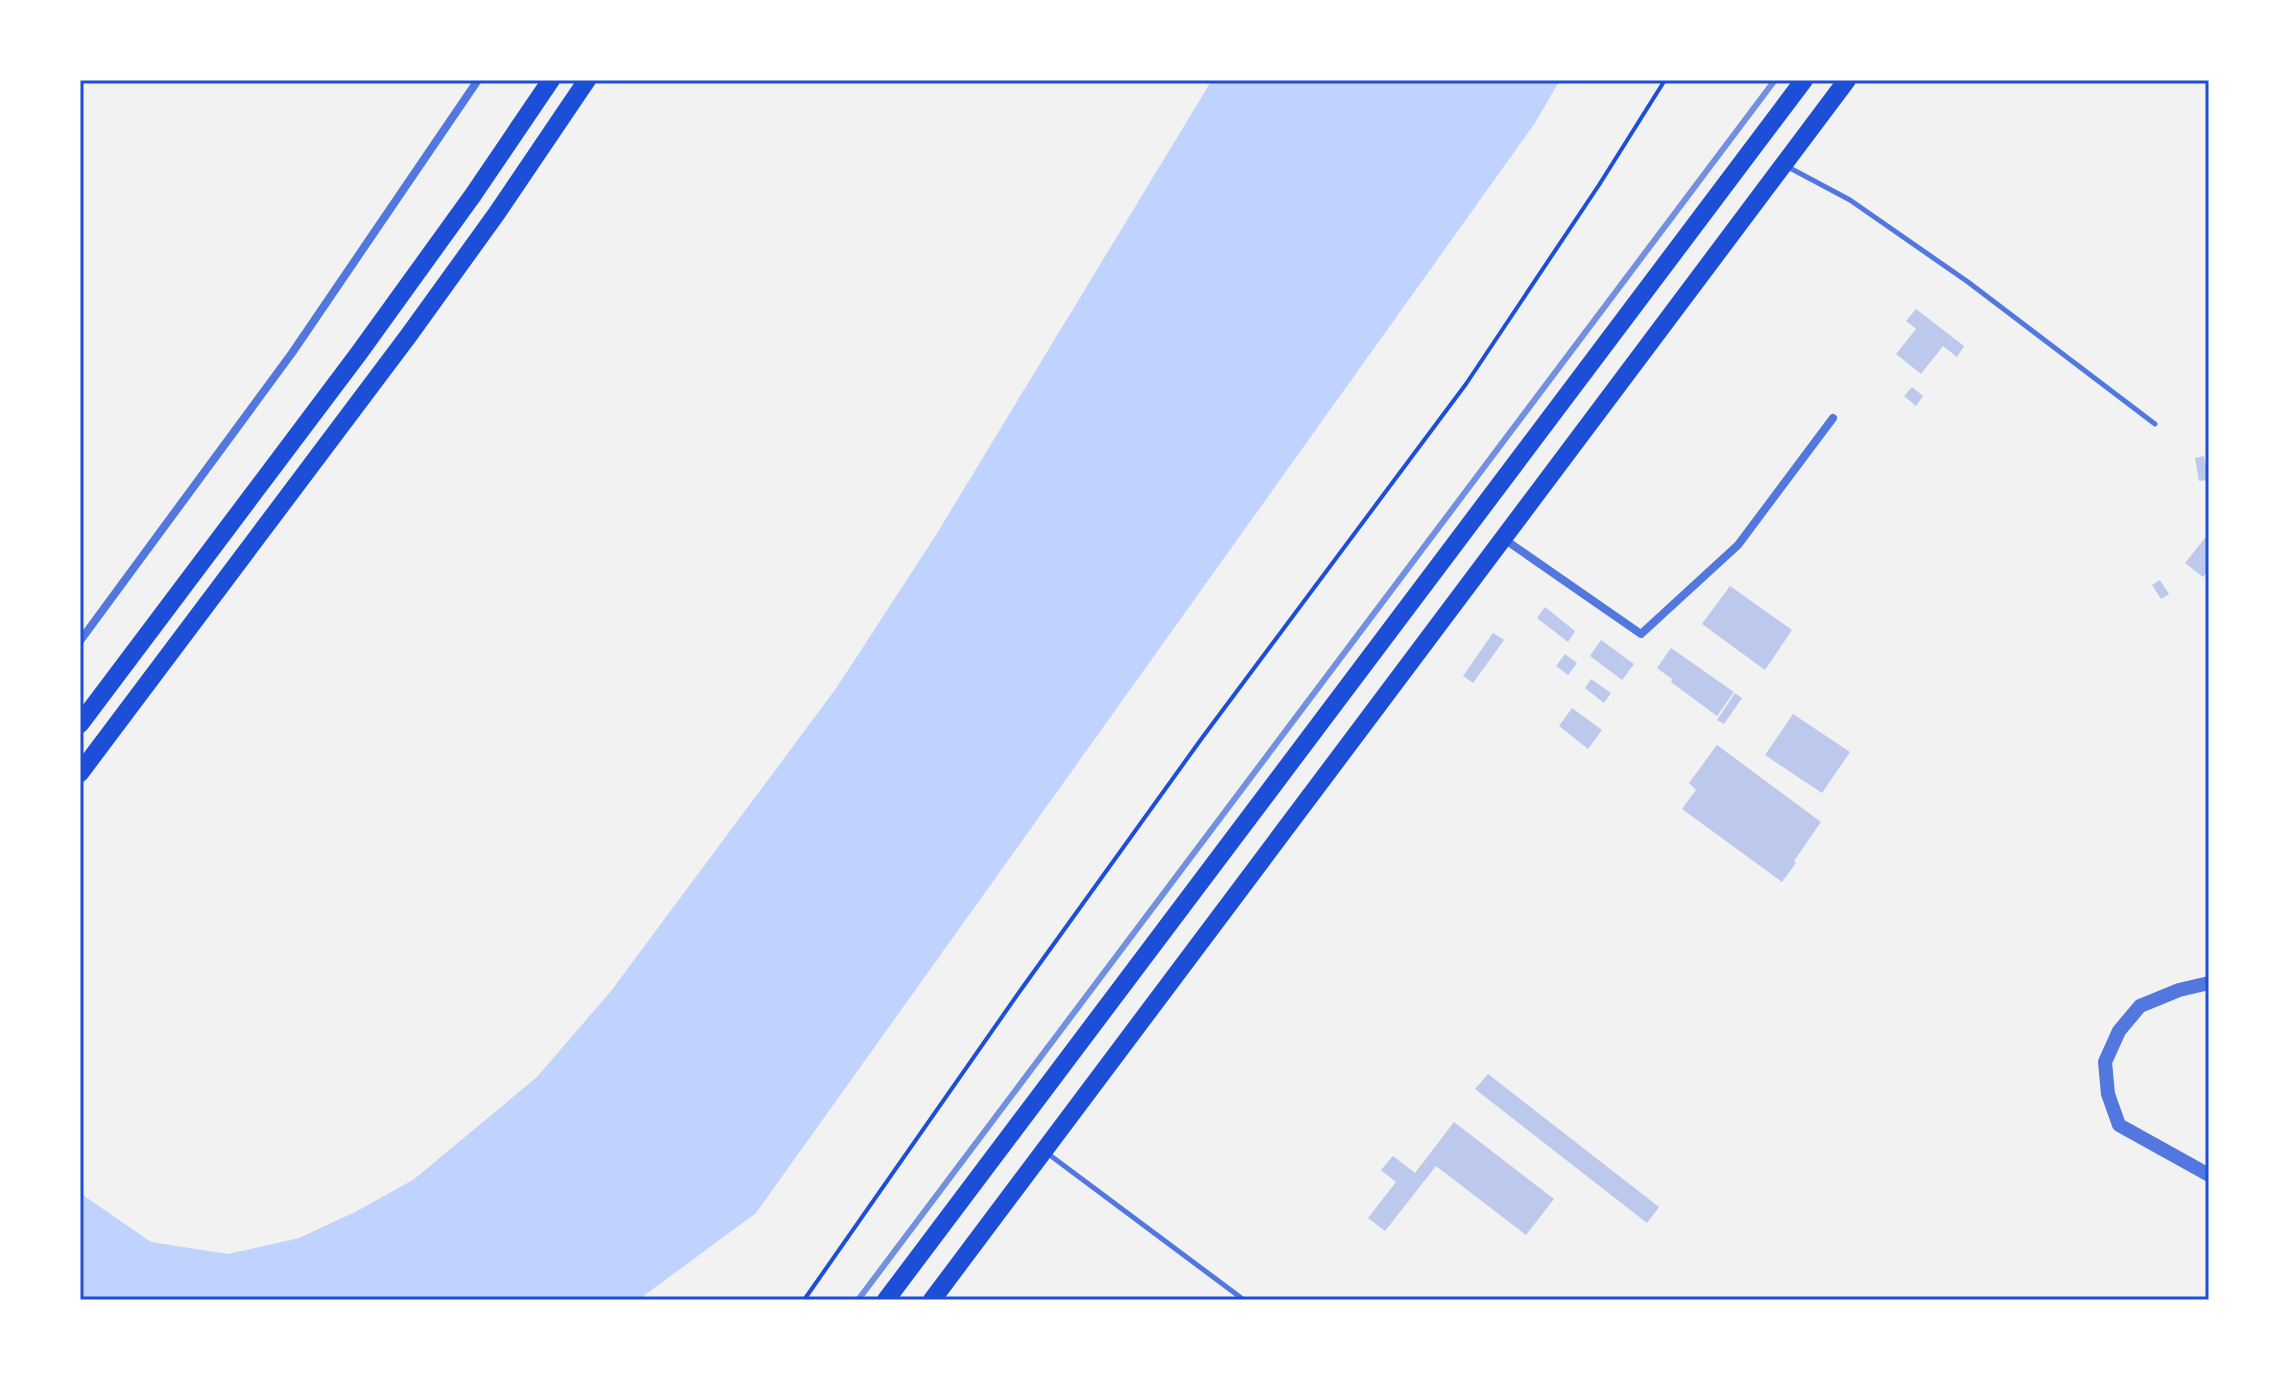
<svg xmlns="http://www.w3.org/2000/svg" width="2289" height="1380" font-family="'IBM Plex Sans',sans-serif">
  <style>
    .water { fill: #bfd3fe }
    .building { fill: #bdc9ec }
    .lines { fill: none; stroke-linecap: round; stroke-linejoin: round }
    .path { stroke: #1d4ed8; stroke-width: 4 }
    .service { stroke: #5277de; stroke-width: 5 }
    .minor { stroke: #5277de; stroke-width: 8 }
    .tertiary { stroke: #5277de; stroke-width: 14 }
    .primary { stroke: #1d4ed8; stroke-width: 18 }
    .trunk { stroke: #1d4ed8; stroke-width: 18 }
    .rail { stroke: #7290e2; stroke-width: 6 }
    .neatline { fill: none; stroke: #1d4ed8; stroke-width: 3 }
  </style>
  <rect width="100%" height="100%" fill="#f2f2f2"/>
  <path class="water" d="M1212,80H1560L1535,123L756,1213L638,1300H80V1193L151,1242L228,1254L299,1238L355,1212L413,1180L537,1077L611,991L837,687L936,535Z"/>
  <path class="building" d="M1916,309L1964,346L1957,357L1943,346L1921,374L1896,354L1916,329L1906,321Z
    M1912,387L1923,396L1916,406L1904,396Z
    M2204,456L2208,480L2199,481L2195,458Z
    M2209,533V570L2203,577L2185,563Z
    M2160,580L2169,594L2161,599L2152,585Z
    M1730,586L1792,630L1765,670L1702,624Z
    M1545,607L1575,631L1568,642L1537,618Z
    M1493,633L1504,640L1473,683L1463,676Z
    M1601,640L1634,664L1622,680L1590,656Z
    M1671,648L1734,692L1717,716L1671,682L1672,679L1657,668Z
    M1565,654L1577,663L1568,675L1556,666Z
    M1591,679L1611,693L1604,703L1585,688Z
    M1735,693L1742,698L1724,724L1717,720Z
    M1572,708L1602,730L1588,749L1559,726Z
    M1793,714L1850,752L1822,793L1765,755Z
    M1717,745L1821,822L1794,861L1796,863L1782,882L1682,809L1696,790L1689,783Z
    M1488,1074L1659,1207L1647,1223L1475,1089Z
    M1454,1122L1554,1199L1526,1235L1436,1166L1385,1231L1368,1218L1396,1182L1381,1170L1393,1156L1415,1173Z"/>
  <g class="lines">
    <path class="path" d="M804,1300L1020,991L1202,738L1466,384L1599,185L1665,80"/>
    <path class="service" d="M1788,167L1850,200L1968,282L2155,424
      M1047,1153L1244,1300"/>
    <path class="minor" d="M1504,539L1641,634L1738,545L1833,418
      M80,641L292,353L478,80"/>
    <path class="tertiary" d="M2209,983L2179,990L2140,1006L2119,1031L2105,1062L2108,1094L2119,1125L2209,1175"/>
    <path class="primary" d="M886,1300L1804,80
      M932,1300L1847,80"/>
    <path class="trunk" d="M80,724L359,353L473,195L551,80
      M80,773L409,335L497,213L587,80"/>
    <path class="rail" d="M858,1300L1775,80"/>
  </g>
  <rect width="2289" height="1380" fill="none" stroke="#ffffff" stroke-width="164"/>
  <rect x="82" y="82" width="2125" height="1216" class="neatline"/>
</svg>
